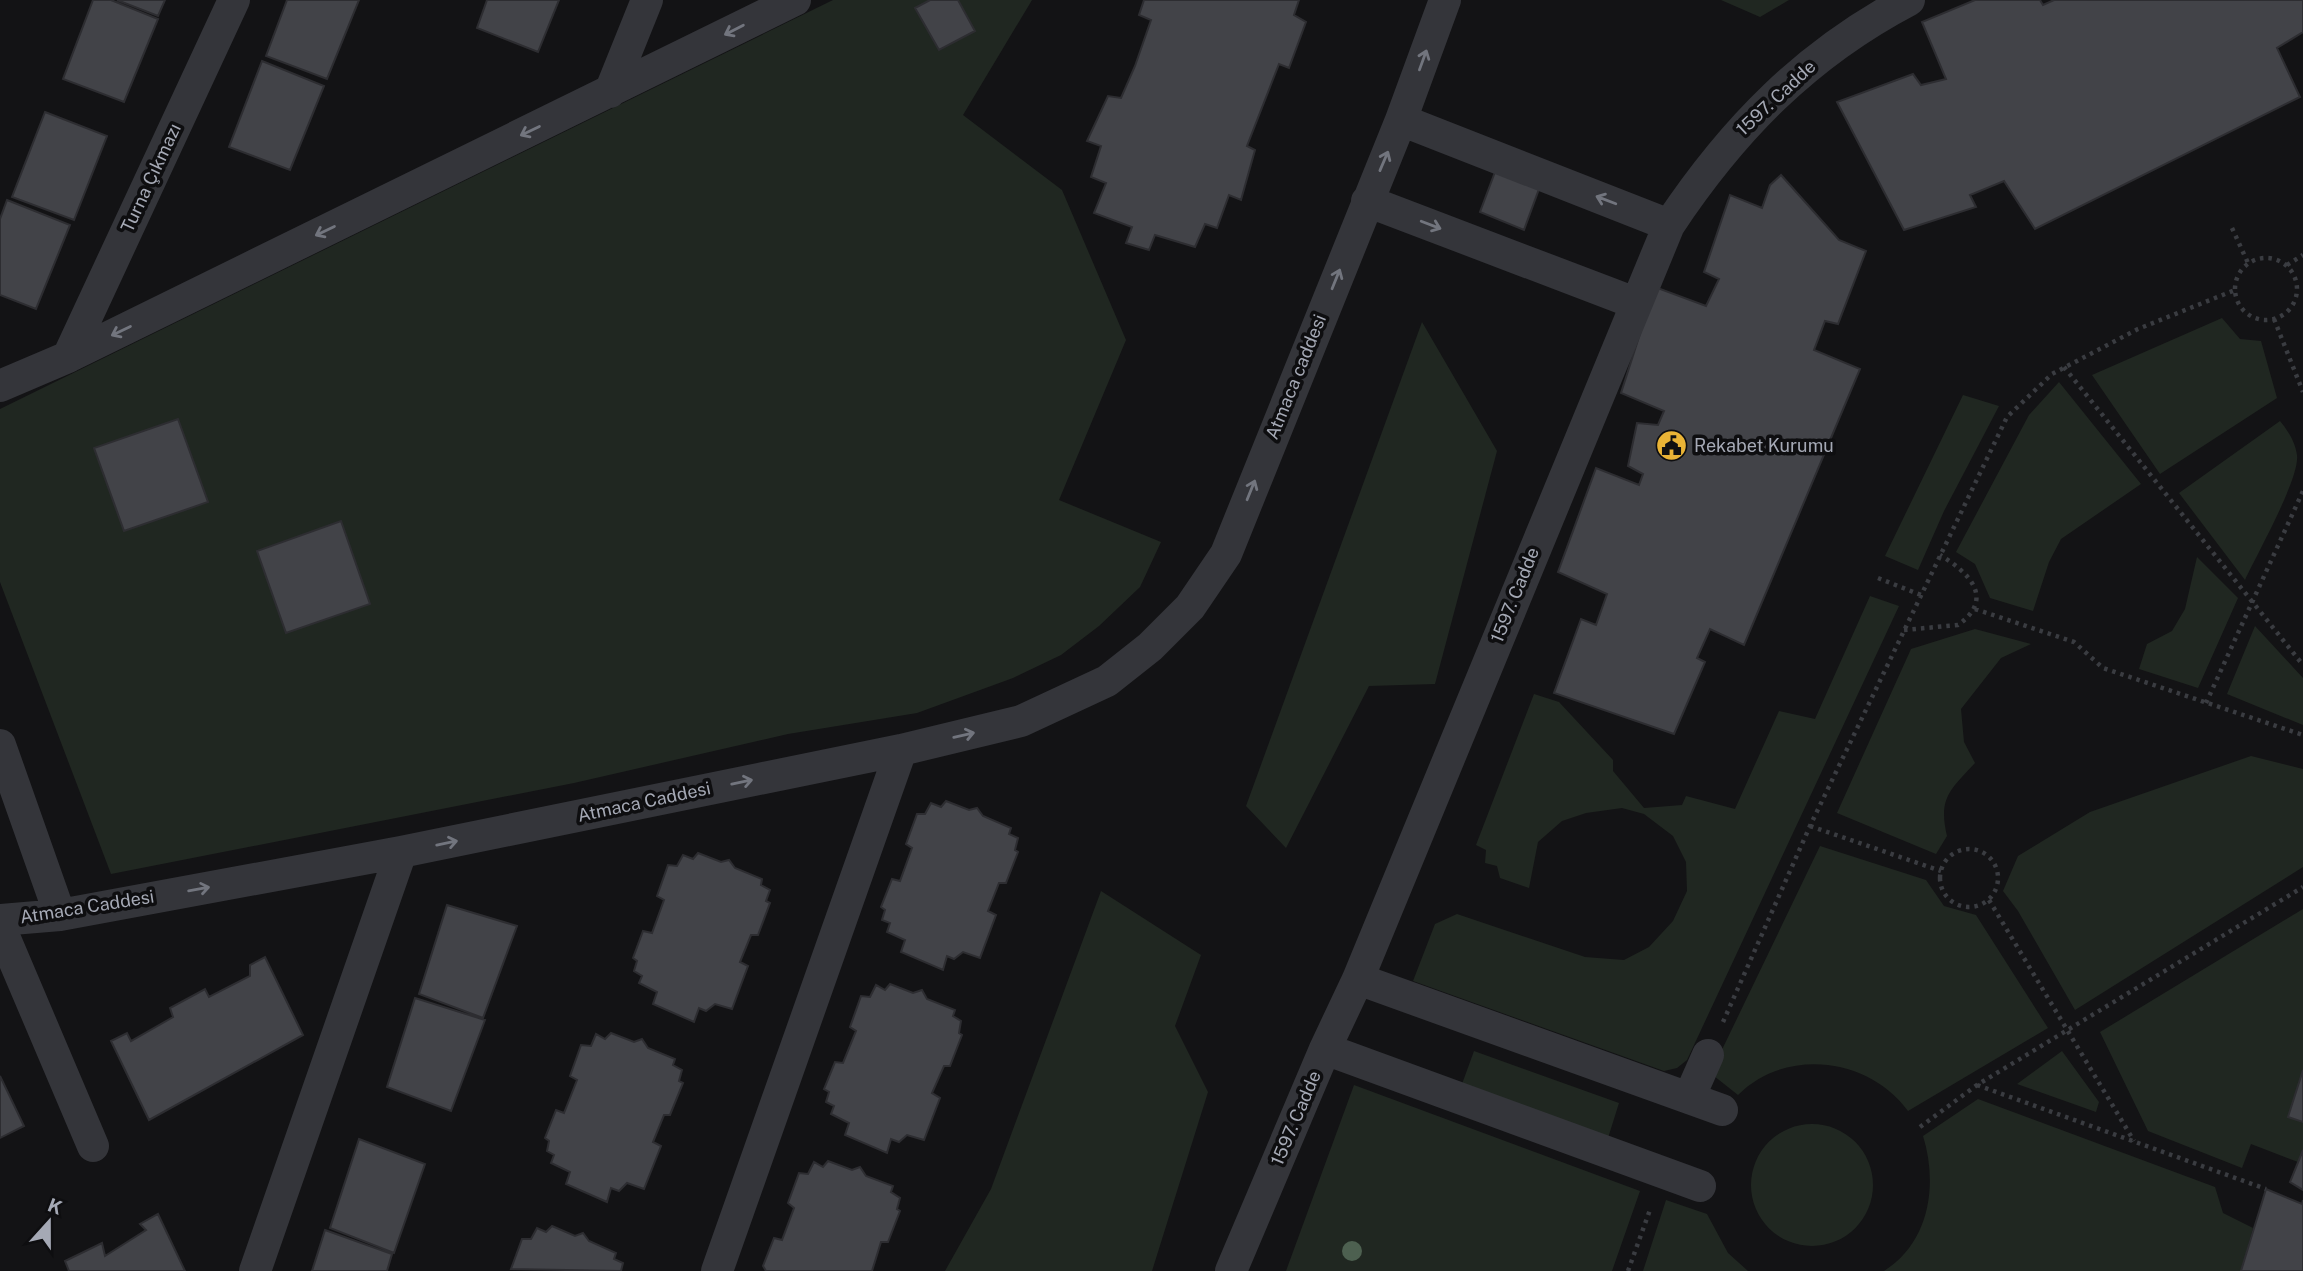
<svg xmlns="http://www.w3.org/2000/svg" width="2303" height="1271" font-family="'Public Sans',sans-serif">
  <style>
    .green { fill: #202721 }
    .building { fill: #424348; stroke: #2d2d31; stroke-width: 2 }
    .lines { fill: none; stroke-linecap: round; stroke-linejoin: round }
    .path { stroke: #3a3c41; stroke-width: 4.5; stroke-dasharray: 3.5 5; stroke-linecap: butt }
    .street { stroke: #34353a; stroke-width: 32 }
    .tree { fill: #4d6050 }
    .oneway { stroke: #72757e }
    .labels { text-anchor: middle; stroke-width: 7; stroke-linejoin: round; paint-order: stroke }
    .street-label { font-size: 18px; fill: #a5a9b5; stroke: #0e0e10 }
    .poi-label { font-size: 18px; fill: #a5a9b5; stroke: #0e0e10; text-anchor: start }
  </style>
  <rect width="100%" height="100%" fill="#131315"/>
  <path class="green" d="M833,0H1032L963,115L1062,190L1126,340L1059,500L1161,542L1140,587L1099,626L1061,655L1013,678L917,713L788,734L574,783L111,874L0,582V409Z
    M1721,0H1789L1760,17Z
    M2222,318L2240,339L2261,341L2277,398L2160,474L2092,375Z
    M1422,322L1497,451L1435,684L1369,686L1286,848L1246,806Z
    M2059,382L2141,484L2061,539L2049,562L2033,611L1990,598L1975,564L1956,552L2029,415Z
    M1963,395L1999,406L1944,511L1918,570L1885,556Z
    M2280,421C2288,431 2295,441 2297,455C2300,478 2257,554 2245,580L2179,493Z
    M2197,557L2238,598L2198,688L2139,669L2147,644L2172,631L2185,609Z
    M1870,596L1899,606L1687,1060L1677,1068L1664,1071L1413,981L1435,924L1457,914L1585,957L1624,960L1649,947L1673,921L1687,891L1686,862L1673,836L1644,814L1622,808L1586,813L1562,821L1538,842L1529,888L1500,878L1497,866L1485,863L1486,850L1476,845L1534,694L1559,702L1613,760V771L1644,808L1682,805L1686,796L1735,809L1779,711L1815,719Z
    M2255,626L2303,678V725L2227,694Z
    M1975,629L2031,644L2001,658L1961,709L1964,742L1975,763C1950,790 1938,798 1947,836L1936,854L1837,813L1911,649Z
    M2251,756L2303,769V867L2075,1010L2018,911L2003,891L2018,856L2090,812Z
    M1820,846L1926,880L1944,906L1976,915L2048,1028L1908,1111C1869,1057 1786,1047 1738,1095L1714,1076L1718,1058Z
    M1101,891L1201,955L1175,1026L1208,1092L1152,1271H945L991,1189Z
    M2303,909V1070L2288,1117L2303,1122V1150L2298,1162L2251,1144L2242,1168L2148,1131L2100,1032Z
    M1474,1051L1619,1103L1608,1138L1462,1084Z
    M2062,1051L2099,1102L2096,1112L2017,1084Z
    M1354,1085L1640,1191L1612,1271H1286Z
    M1978,1099L2215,1187L2223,1213L2253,1228L2241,1271H1884C1930,1242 1938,1184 1923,1136Z
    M1751 1185a61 61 0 1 1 122 0a61 61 0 1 1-122 0Z
    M1666,1200L1707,1214L1728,1253L1748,1271H1643Z"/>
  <path class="building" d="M93,0H111L158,19L124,102L63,79Z
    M117,0H165L158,16Z
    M287,0H359L327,79L266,56Z
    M487,0H559L538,52L477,28Z
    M930,0H958L975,31L939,50L915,8Z
    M1144,0H1299L1294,15L1306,22L1289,68L1279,64L1247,146L1255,150L1241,200L1229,195L1217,228L1205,224L1195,247L1155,235L1149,250L1126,243L1132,227L1094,213L1106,183L1091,177L1101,146L1087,141L1108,96L1121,98L1135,66L1151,20L1139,15Z
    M1975,0H2040L2043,5L2054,0H2303V32L2277,48L2300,97L2035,229L2004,181L1970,195L1976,207L1904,230L1837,102L1913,74L1921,85L1946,79L1922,22Z
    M262,61L324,86L290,170L229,147Z
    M45,112L107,136L74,220L12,197Z
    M1495,172L1539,189L1524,230L1480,212Z
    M1781,175L1839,240L1866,251L1838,324L1825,321L1814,350L1860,369L1744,645L1710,629L1697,658L1705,662L1674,734L1554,693L1581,619L1596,625L1607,594L1558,572L1596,468L1639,485L1643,474L1628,466L1637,423L1658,425L1664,411L1621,393L1655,287L1706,306L1719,279L1704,272L1730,195L1762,208L1770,185Z
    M7,200L70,225L36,309L0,295V219Z
    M178,419L208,502L124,531L94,448Z
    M341,521L370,604L286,633L257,551Z
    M946,801L969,810L977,808L983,816L1011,828L1009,834L1018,838L1015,850L1018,852L1006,883H999L988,911L996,915L980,958L963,952L954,959L947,956L943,970L901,952L905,940L887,932L890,923L882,920L885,910L881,907L892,879L900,881L912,848L906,844L917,814H925L931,803L941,807Z
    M698,853L721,862L729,860L735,868L762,879L761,885L770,890L766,901L770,903L758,935H751L740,962L748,966L732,1009L715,1004L706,1011L699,1008L694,1022L653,1004L657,992L639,983L642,976L634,971L637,961L633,958L643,931L652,933L664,900L657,896L668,865L677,866L683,855L693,859Z
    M447,905L517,926L483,1018L419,994Z
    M265,957L303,1035L149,1120L111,1041L127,1033L131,1041L173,1017L170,1008L205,989L209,997L250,976V965Z
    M890,984L913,993L922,990L927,999L955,1010L953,1016L961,1021L959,1033L962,1035L950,1066H944L932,1093L940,1098L924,1140L907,1135L899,1142L891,1139L887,1153L845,1135L849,1123L831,1114L834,1106L826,1102L829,1092L824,1089L835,1062L843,1063L856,1031L850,1027L861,996L870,997L876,985L885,990Z
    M415,998L485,1020L451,1111L387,1087Z
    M611,1033L634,1042L642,1039L648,1048L675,1059L673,1065L682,1070L679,1081L683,1083L670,1115H664L653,1142L661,1146L644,1189L627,1183L619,1191L611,1188L607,1202L566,1184L570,1172L551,1163L554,1155L547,1151L549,1141L545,1138L556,1110L564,1113L577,1080L570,1076L581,1045L591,1046L596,1034L605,1039Z
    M2303,1070V1122L2288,1117Z
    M0,1076L24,1126L0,1138Z
    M359,1139L425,1164L394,1253L330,1228Z
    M2303,1150V1190L2290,1182Z
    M828,1161L852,1170L860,1167L866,1176L893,1186L891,1192L900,1198L897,1209L900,1211L888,1242H881L872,1271H766L763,1266L774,1238L782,1240L794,1208L788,1203L799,1173L808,1174L814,1162L823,1167Z
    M2266,1189L2302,1204L2303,1200V1271H2241Z
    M158,1214L185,1271H69L65,1261L102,1243L105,1256L146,1230L140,1224Z
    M552,1226L575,1236L583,1233L589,1241L616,1253L614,1259L623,1263L621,1271L511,1269L522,1239H531L537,1228L546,1232Z
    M325,1230L392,1254L387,1271H312Z"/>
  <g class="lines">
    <path class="path" d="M2232,228L2248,263
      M2235 289a31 31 0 1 1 62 0a31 31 0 1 1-62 0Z
      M2287,265L2303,255
      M2274,319L2303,392
      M2064,367L2303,665
      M1878,578L1921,595
      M1975,609L2074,642L2103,668L2303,735
      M1904,630L1958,625C1996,598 1968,572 1940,555
      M2206,703L2303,491
      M1810,826L1941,871
      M1940 878a29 29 0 1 1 58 0a29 29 0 1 1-58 0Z
      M1989,900L2134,1141
      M1723,1022L1810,826L2007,417L2052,374L2138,329L2235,290
      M1977,1085L2266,1189
      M1920,1127L1977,1085L2303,887
      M1628,1271L1651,1207"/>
    <path class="street" d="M610,92L647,0
      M1401,120L1669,225
      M1367,201L1635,303
      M68,357L234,0
      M0,386L68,357L795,0
      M0,745L60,915
      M0,920L60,915L401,852L901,750L1021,721L1107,681L1150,647L1190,607L1226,554L1401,120L1445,0
      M0,927L93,1146
      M1358,979L1722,1110
      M1325,1049L1700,1186
      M1689,1098L1708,1055
      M255,1271L401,852
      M717,1271L901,750
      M1231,1271L1325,1049L1358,979L1669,225C1733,129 1806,54 1909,0"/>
  </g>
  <circle class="tree" cx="1352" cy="1251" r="10"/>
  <defs><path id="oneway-shaft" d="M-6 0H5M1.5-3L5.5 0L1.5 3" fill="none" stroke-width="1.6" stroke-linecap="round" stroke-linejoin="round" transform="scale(1.75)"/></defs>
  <g class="oneway">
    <use href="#oneway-shaft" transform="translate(734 30) rotate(153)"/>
    <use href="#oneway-shaft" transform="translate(1423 60) rotate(-70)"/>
    <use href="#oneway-shaft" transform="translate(530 131) rotate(154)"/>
    <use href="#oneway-shaft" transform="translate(1384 161) rotate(-67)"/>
    <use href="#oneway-shaft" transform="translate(1606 200) rotate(-159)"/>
    <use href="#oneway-shaft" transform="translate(1431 225) rotate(21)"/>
    <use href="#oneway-shaft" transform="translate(325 231) rotate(154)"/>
    <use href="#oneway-shaft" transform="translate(1336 279) rotate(-68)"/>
    <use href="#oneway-shaft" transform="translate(121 331) rotate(154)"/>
    <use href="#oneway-shaft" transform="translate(1251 490) rotate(-68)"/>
    <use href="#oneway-shaft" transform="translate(964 735) rotate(-13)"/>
    <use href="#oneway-shaft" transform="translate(742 782) rotate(-12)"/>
    <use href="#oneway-shaft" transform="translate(447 843) rotate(-12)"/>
    <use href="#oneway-shaft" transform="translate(199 889) rotate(-10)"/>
  </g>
  <defs>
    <symbol id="civic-disc" viewBox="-11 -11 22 22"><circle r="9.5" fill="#eab436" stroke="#0e0e10"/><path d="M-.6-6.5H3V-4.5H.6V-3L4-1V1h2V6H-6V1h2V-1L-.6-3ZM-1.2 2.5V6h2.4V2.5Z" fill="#111"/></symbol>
  </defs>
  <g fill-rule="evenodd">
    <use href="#civic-disc" x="1654" y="428" width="35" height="35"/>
  </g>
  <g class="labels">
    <g class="street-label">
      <text transform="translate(1776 98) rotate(-43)" y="6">1597. Cadde</text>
      <text transform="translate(151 178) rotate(-65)" y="6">Turna Çıkmazı</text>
      <text transform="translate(1296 377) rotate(-68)" y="6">Atmaca caddesi</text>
      <text transform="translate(1515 595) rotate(-68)" y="6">1597. Cadde</text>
      <text transform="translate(644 802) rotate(-12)" y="6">Atmaca Caddesi</text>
      <text transform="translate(87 907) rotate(-9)" y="6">Atmaca Caddesi</text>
      <text transform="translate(1296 1118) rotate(-67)" y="6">1597. Cadde</text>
    </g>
    <g class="poi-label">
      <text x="1694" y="452">Rekabet Kurumu</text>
    </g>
  </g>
  <g transform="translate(49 1222) rotate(21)" stroke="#0e0e10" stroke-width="5" paint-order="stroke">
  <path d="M0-5L12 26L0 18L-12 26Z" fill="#a5a9b5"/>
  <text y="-10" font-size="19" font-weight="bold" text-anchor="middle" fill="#a5a9b5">K</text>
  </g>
</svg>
